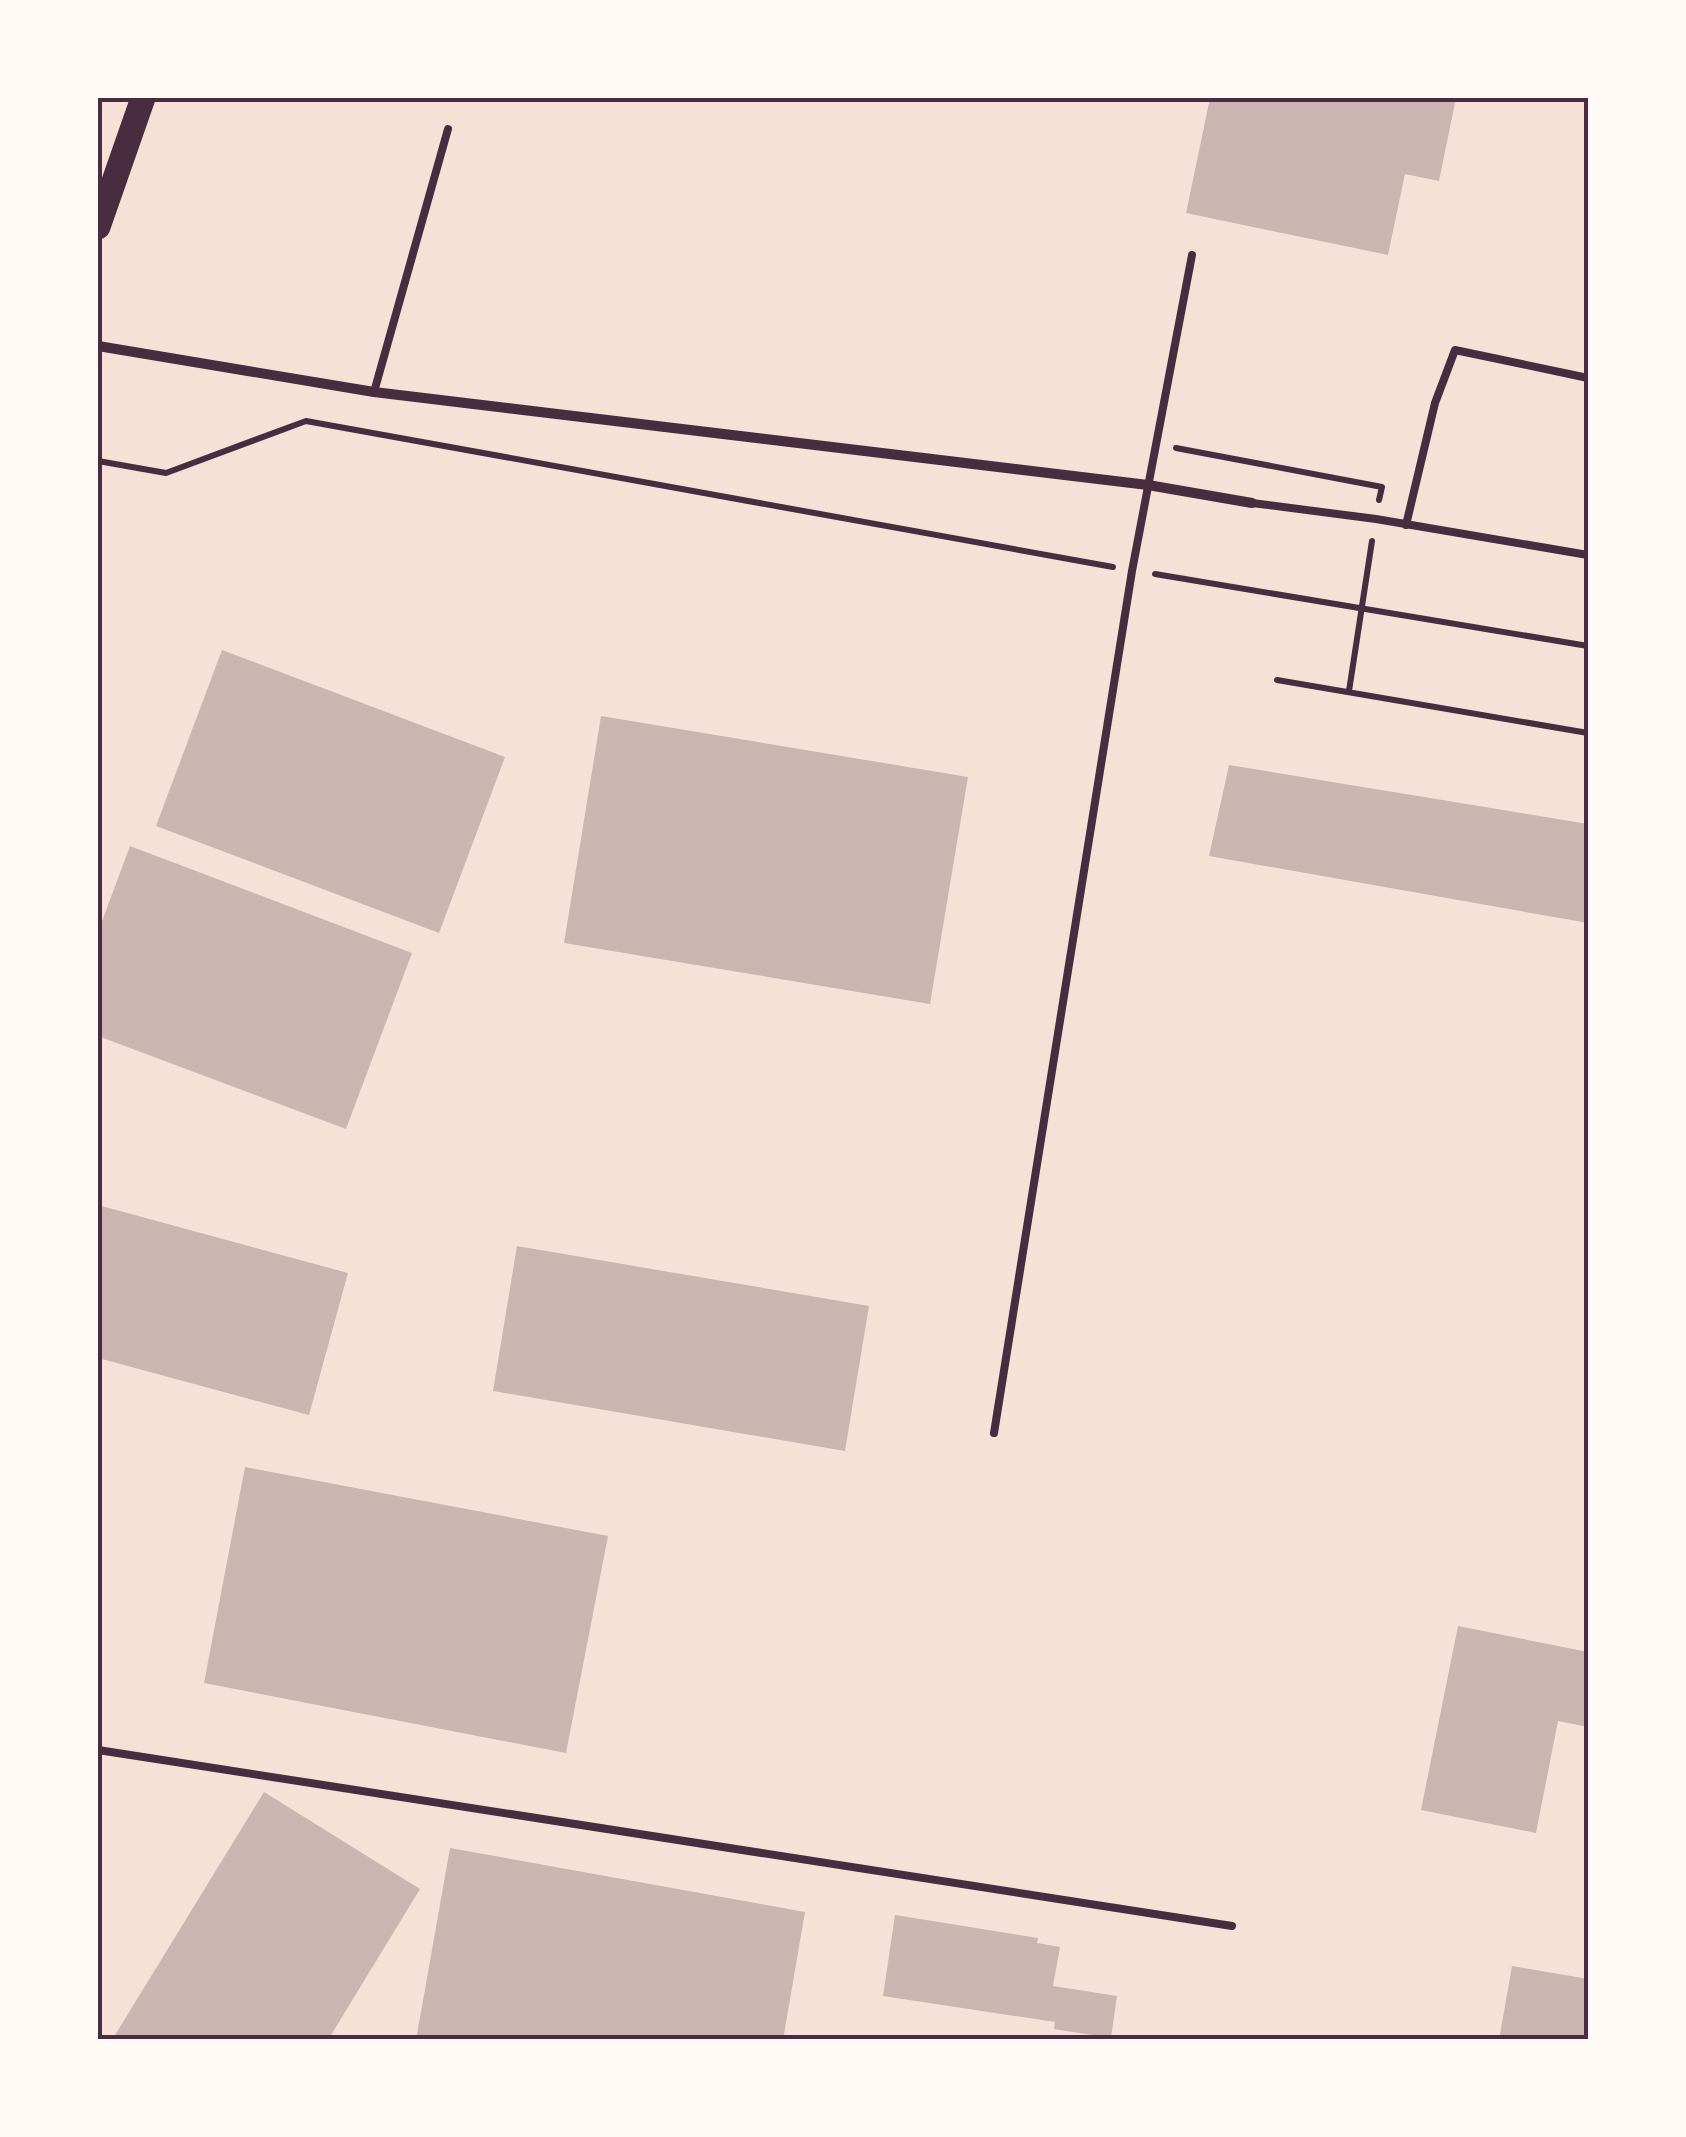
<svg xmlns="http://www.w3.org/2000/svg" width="1686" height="2137" font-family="Raleway,sans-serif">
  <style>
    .building { fill: #ccb4b1 }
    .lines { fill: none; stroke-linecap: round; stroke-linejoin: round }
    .path { stroke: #4a2c40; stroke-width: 6 }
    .service { stroke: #4a2c40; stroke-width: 8 }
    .minor { stroke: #4a2c40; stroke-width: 10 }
    .primary { stroke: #4a2c40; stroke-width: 25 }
    .neatline { fill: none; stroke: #4a2c40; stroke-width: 4 }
  </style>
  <rect width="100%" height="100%" fill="#f7e1d7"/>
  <path class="building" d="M1210,98H1456L1439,181L1405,174L1388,255L1186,213Z
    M222,650L505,757L439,933L156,826Z
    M601,716L968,777L930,1004L564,943Z
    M1229,765L1588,824V923L1209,856Z
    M130,846L412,953L346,1129L98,1036V932Z
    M98,1205L348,1273L309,1415L98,1358Z
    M517,1246L869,1306L845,1451L493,1391Z
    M245,1467L608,1536L566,1753L204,1683Z
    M1458,1626L1588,1652V1727L1558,1721L1536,1833L1421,1810Z
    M264,1792L420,1889L328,2040H112Z
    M450,1848L805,1912L783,2040H416Z
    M895,1915L1038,1938L1037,1943L1060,1947L1053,1986L1117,1996L1111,2038L1054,2029L1055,2022L883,1996Z
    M1512,1966L1588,1979V2040H1499Z"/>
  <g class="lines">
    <path class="path" d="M1176,448L1382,487L1379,500
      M98,461L166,473L306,421L1113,567
      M1155,574L1588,646
      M1277,680L1588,733
      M1349,691L1372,541"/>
    <path class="service" d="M374,392L448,129
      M1252,503L1376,519L1588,555
      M1406,525L1435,403L1455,350L1588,378
      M994,1433L1132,571L1192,255
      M98,1750L1232,1926"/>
    <path class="minor" d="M98,346L374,392L1148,485L1252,503"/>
    <path class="primary" d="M98,227L143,98"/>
  </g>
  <rect width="1686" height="2137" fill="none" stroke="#fffaf5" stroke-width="200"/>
  <rect x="100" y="100" width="1486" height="1937" class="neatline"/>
</svg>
